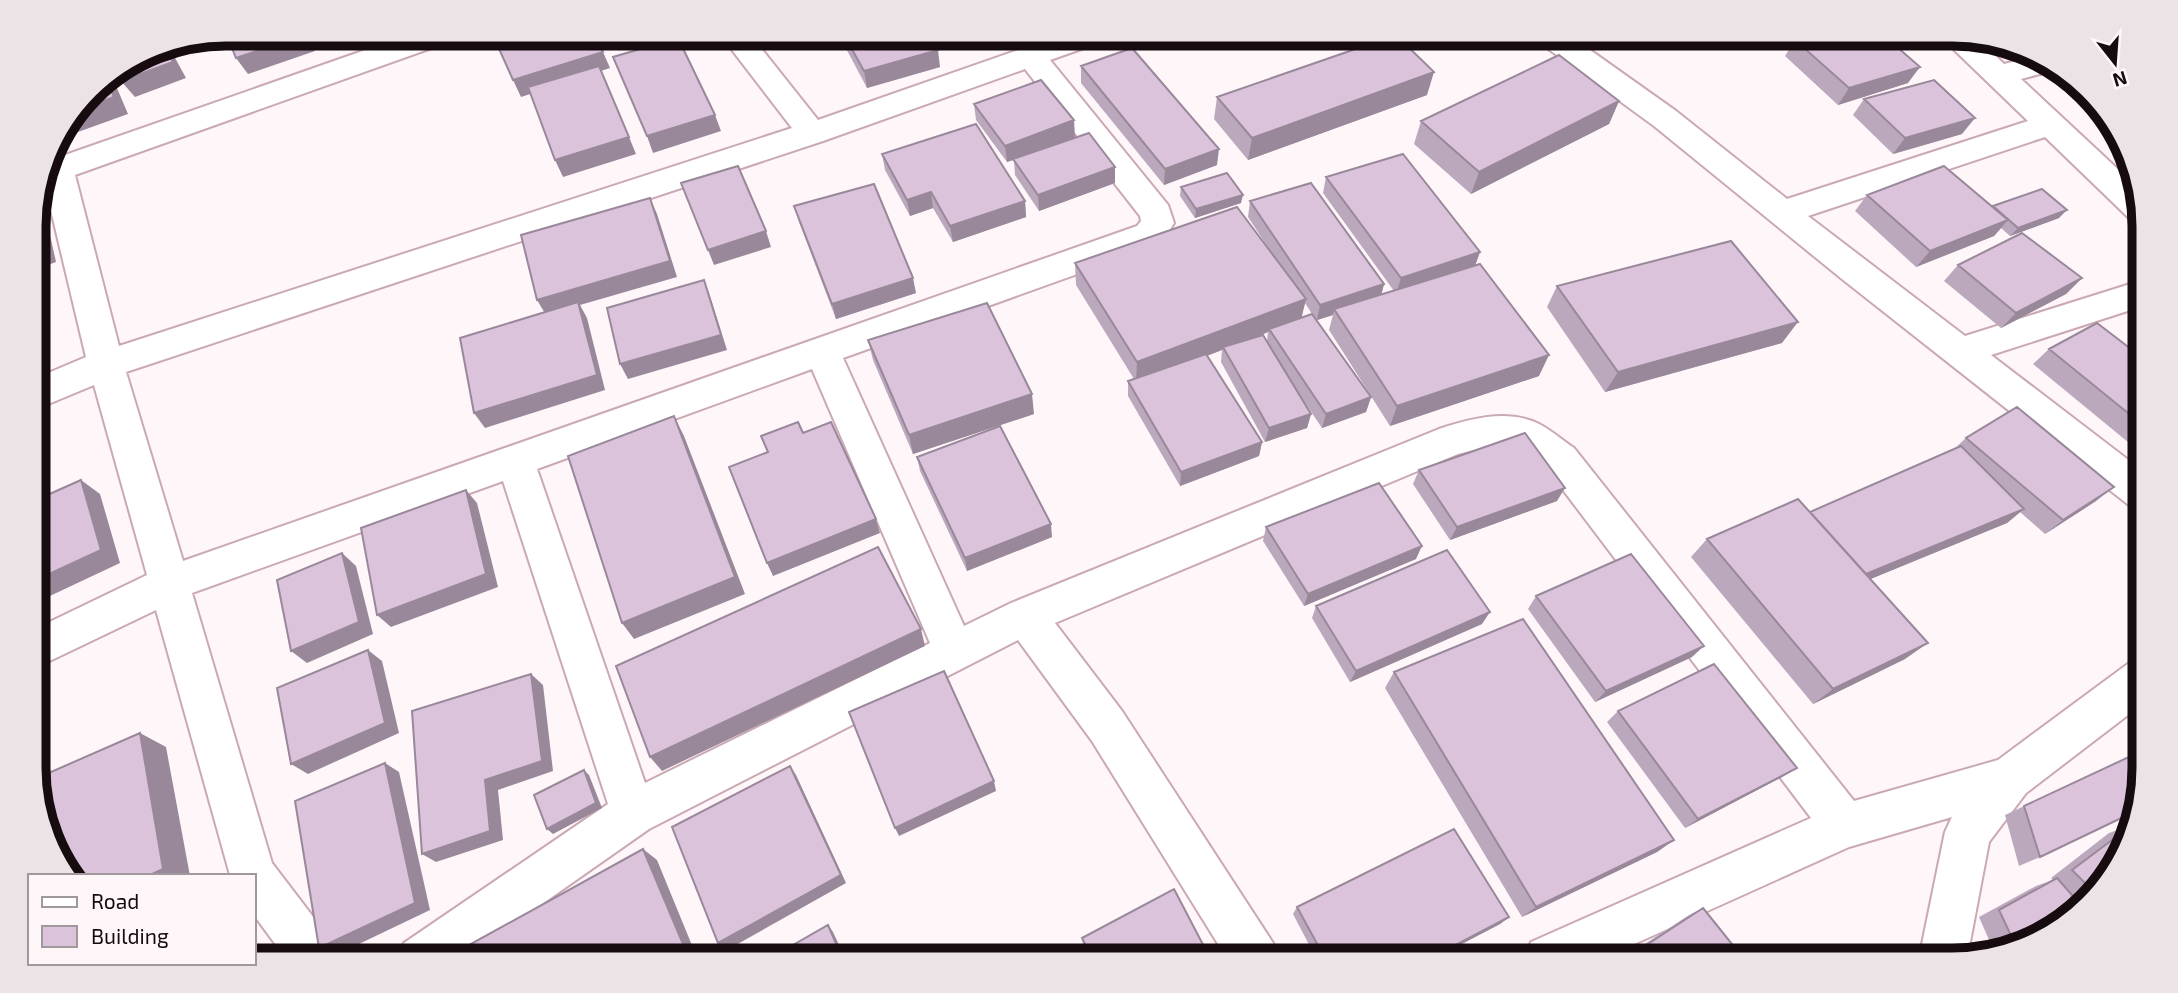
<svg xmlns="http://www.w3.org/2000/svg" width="2178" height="993" font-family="'Exo 2',sans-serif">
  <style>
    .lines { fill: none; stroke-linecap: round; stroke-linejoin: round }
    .minor-casing { stroke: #caa8b4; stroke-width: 4 }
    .minor { fill: #fff; fill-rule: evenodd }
    .wall { fill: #bca8bd; fill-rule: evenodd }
    .shaded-wall { fill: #99889a }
    .building { fill: #dbc3dc; stroke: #99889a; stroke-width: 2 }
    .rim { fill: none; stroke: #160b0f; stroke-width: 9 }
  </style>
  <rect width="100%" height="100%" fill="#fef6f9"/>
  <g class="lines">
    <defs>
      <path id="minor" d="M414,33H458L454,40L75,175L119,346L792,128L719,33H749L818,120L1067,33H1111L1107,40L1050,60L1168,205L1174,223L1161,244L843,358L964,626L1011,603L1439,429C1469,419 1506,409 1537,423C1550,429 1562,440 1574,448L1854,801L1998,760L2129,663L2144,657L2145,702L2026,793L1989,842L1967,958L1919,959L1945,832L1952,817L1849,847L1601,959H1524L1531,942L1811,818L1548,470C1511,444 1503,443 1458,454L1055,623L1122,711L1273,943L1280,960H1228L1092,741L1018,640L649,829L462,960H397L404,943L608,804L503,481L192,593L272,863L333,943L340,960H287L254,915V876L230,875L156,610L35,668V629L147,575L94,385L34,410V379L86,357L45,185L41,184L48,161ZM1025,69L1140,216L1141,221L1137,226L183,561L126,372L823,141ZM812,369L930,643L645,783L537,469Z
        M1532,33H1566L1676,111L1787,199L2028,121L1945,41L1941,33L1977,38L2004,64L2036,56L2055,70L2021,79L2138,188L2143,201V224L2131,220L2045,137L1808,216L1965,336L2143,280V306L1991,355L2144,472V510L2130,506L1842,279L1654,126L1536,40Z"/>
    </defs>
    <use href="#minor" class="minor-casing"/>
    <use href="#minor" class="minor"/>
  </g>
  <path class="wall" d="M834,33H928L940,67L867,88L841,39L840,34L835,36Z
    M1795,40L1908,83L1838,105L1785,56Z
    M1081,66L1217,165L1164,185L1081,83Z
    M1427,95L1248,160L1214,119L1217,97Z
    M1864,99L1962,134L1893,154L1853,115Z
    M1619,101L1609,124L1471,194L1414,144L1421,121Z
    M974,104L1075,137L1041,149L1115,183L1039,211L1015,175L1014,160L1007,162L976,120Z
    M882,154L1025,201L1026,217L953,242L933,208L910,216L885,170Z
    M1326,177L1480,252L1475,266L1539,376L1390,426L1329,330L1333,315L1317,320L1371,397L1366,412L1322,428L1304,401L1311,414L1307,428L1265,442L1221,362L1222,350L1207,356L1262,442L1259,456L1180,486L1128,396V381L1134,379L1076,285L1075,263L1277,261L1248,217L1250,201L1384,284L1381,295L1394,291L1323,193ZM1305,303L1312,314L1301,318ZM1268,332L1267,341L1259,336Z
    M1181,187L1241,203L1195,218L1180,196Z
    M1867,195L1992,207L1993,206L2059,218L2010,236L2001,228L1994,236L1916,267L1855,211Z
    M794,206L916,293L836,319L799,222Z
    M1958,265L2082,278L2066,294L2001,328L1944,281Z
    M1557,286L1782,343L1605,392L1547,307Z
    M868,340L1034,414L913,454L873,360Z
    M2049,349L2144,359V441L2134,447L2033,364Z
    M1966,438L2096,501L2045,534L2020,512L2007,523L1870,579L1905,659L1813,704L1691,557L1707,539L1810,512L1953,450Z
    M917,457L1052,537L967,571L920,471Z
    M1419,470L1557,501L1450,540L1413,484Z
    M1266,527L1416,559L1304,606L1263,541Z
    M1536,596L1692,657L1595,702L1528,609Z
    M1316,606L1482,624L1350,682L1312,618Z
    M1394,672L1674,840L1657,852L1522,917L1385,688Z
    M1618,711L1797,768L1782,777L1685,828L1607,722Z
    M2131,756L2040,857L2019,866L2005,815Z
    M2132,825L2130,841L2059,927L1993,949L1979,917L2036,886L2053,880L2051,878L2109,833Z
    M1297,907L1509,917L1500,924L1433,959L1317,960L1293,914Z
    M1703,908L1744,959H1622L1689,915Z
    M1082,938L1211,960H1090L1083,944Z"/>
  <path class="shaded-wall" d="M303,33H306L315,51L248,74L236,58Z
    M164,45H168L186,78L135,97L121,81Z
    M938,50L940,67L867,88L864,71Z
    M603,52L610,68L521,97L513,80Z
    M1920,67L1908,83L1838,105L1849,88Z
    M1434,72L1427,95L1248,160L1252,138Z
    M111,74L128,114L53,141L76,111L105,77Z
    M1619,101L1609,124L1471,194L1479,172Z
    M715,115L721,131L653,153L647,136Z
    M1975,118L1962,134L1893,154L1905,138Z
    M1074,120L1075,137L1007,162L1005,146Z
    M629,137L636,154L563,177L555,160Z
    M1219,149L1217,165L1164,185L1165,169Z
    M1115,167V183L1039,211L1038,195Z
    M931,192L933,208L910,216L907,200Z
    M1243,195L1241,203L1195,218L1196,209Z
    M38,196L42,199L56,262L34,270V213Z
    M650,198L657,214L677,277L580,305L587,318L605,390L485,428L474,413L546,315L537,300Z
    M1025,201L1026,217L953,242L950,226Z
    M2067,210L2059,218L2010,236L2018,228Z
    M2008,220L1994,236L1916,267L1930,251Z
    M766,231L771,247L714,265L708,250Z
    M1480,252L1474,268L1396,294L1401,278Z
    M913,278L916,293L836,319L832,304Z
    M2082,278L2066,294L2001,328L2016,313Z
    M704,280L710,296L727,350L628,379L620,364Z
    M1384,284L1380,300L1334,309L1333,315L1317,320L1320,305Z
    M1306,299L1301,320L1269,329L1268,332L1224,349L1223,347L1222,350L1136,382L1137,362Z
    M1798,322L1782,343L1605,392L1618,372Z
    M1549,355L1539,376L1390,426L1397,406Z
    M1032,394L1034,414L913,454L909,435Z
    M1371,397L1366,412L1322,428L1326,414Z
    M1311,414L1307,428L1265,442L1269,428Z
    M674,416L684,436L745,594L634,639L622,623Z
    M1262,442L1259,456L1180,486L1181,472Z
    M81,480L100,494L120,563L35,603L34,581Z
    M2114,487L2096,501L2045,534L2063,520Z
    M1565,488L1557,501L1450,540L1457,527Z
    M466,490L477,503L498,587L391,627L377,615Z
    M2024,509L2007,523L1844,590L1858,577Z
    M876,519L880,533L773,576L767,563Z
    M1051,524L1052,537L967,571L965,558Z
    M1422,546L1416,559L1304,606L1308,594Z
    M342,553L356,566L373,634L307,663L291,651Z
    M1490,612L1482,624L1350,682L1356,671Z
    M921,629L925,646L662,771L650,757Z
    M1928,643L1905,659L1813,704L1833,689Z
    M1704,646L1692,657L1595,702L1606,691Z
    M368,650L382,661L399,733L308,774L291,764Z
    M531,674L543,685L553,771L498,790L503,840L436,862L422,854L485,780Z
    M140,733L166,747L190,876H148Z
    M385,763L399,772L430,910L336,955L319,948Z
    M790,766L796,775L846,883L727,950L718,943Z
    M1797,768L1782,777L1685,828L1698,819Z
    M584,770L589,775L602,808L553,834L547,829Z
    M994,781L996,791L899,836L895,828Z
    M1674,840L1657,852L1522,917L1536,907Z
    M643,849L657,860L698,960H682Z
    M1509,917L1500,924L1433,959H1429Z
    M828,925L833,932L846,960H843Z"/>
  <path class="building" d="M226,33H303L304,35L236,58Z
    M492,33H594L603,52L513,80Z
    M843,33H928L938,50L864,71Z
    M1816,33H1881L1920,67L1849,88L1795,40Z
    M1396,35L1434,72L1252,138L1217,97Z
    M678,38L715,115L647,136L613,57Z
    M164,45L173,62L121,81L116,70L153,48Z
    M1132,48L1219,149L1165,169L1081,66Z
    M1559,55L1619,101L1479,172L1421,121Z
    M599,66L629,137L555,160L528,87Z
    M105,77L114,97L76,111L99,81Z
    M1041,80L1074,120L1005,146L974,104Z
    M1934,80L1975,118L1905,138L1864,99Z
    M976,124L1025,201L950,226L931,192L907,200L882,154Z
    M1089,133L1115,167L1038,195L1013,159Z
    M1403,154L1480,252L1401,278L1326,177Z
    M738,166L766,231L708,250L681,183Z
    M1944,166L2008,220L1930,251L1867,195Z
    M1227,173L1243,195L1196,209L1181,187Z
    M1311,183L1384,284L1320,305L1250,201Z
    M874,184L913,278L832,304L794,206Z
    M2042,189L2067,210L2018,228L1993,206Z
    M650,198L670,261L537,300L521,235Z
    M1237,207L1306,299L1137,362L1075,263Z
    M34,219L40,246L34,248Z
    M2022,233L2082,278L2016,313L1958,265Z
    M1731,241L1798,322L1618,372L1557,286Z
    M1480,264L1549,355L1397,406L1334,309Z
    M704,280L721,335L620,364L607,308Z
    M578,302L597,375L474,413L460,338Z
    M987,303L1032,394L909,435L868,340Z
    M1312,314L1371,397L1326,414L1269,329Z
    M2097,323L2144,359V426L2049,349Z
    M1263,335L1311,414L1269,428L1223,347Z
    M1206,354L1262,442L1181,472L1128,381Z
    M2017,407L2114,487L2063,520L1966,438Z
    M674,416L735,577L622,623L568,456Z
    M798,422L803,433L831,422L876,519L767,563L729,467L768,452L761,436Z
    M1000,426L1051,524L965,558L917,457Z
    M1525,433L1565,488L1457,527L1419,470Z
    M1961,446L2024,509L1866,574L1810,512Z
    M81,480L101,550L34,581V501Z
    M1379,483L1422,546L1308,594L1266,527Z
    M466,490L486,574L377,615L361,528Z
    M1798,499L1928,643L1833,689L1707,539Z
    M878,547L921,629L650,757L616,666Z
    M1447,550L1490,612L1356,671L1316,606Z
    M342,553L359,622L291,651L277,580Z
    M1631,554L1704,646L1606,691L1536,596Z
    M1523,619L1674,840L1536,907L1394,672Z
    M368,650L385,723L291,764L277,688Z
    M1714,664L1797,768L1698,819L1618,711Z
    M944,671L994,781L895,828L849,712Z
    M531,674L542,761L485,780L490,831L422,854L412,711Z
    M140,733L163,869L148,876H69L35,793V779Z
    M2131,756L2144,770L2136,811L2040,857L2024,806Z
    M385,763L415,903L319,948L295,801Z
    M790,766L841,875L718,943L672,827Z
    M584,770L596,803L547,829L534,795Z
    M2132,825L2133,826L2130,841L2091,889L2072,870Z
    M1454,829L1509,917L1429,959L1326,960L1297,907Z
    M643,849L688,956L682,960H442Z
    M2057,878L2079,903L2059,927L2014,942L1999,910Z
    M1174,889L1211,960H1093L1082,938Z
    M1703,908L1744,959H1625Z
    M828,925L843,960H767Z"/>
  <path d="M0 0H2178V993H0ZM226 46H1952A180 180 0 0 1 2132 226V768A180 180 0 0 1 1952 948H226A180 180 0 0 1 46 768V226A180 180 0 0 1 226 46Z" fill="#ebe3e6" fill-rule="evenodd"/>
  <path class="rim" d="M226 46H1952A180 180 0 0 1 2132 226V768A180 180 0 0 1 1952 948H226A180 180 0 0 1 46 768V226A180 180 0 0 1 226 46Z"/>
  <rect x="28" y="874" width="228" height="91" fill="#fef6f9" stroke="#a1989b" stroke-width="2"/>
  <rect x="42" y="897" width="35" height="10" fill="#ffffff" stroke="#a1989b" stroke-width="2"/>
  <text x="91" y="909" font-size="21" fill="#160b0f">Road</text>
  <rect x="42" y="926" width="35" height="21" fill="#dbc3dc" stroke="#a1989b" stroke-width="2"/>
  <text x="91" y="944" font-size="21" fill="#160b0f">Building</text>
  <g transform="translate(2115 63) rotate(163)" stroke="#fef6f9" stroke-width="5" paint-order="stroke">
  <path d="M0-5L12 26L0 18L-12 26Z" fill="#160b0f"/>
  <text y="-10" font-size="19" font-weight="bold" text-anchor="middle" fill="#160b0f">N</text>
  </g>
</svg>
